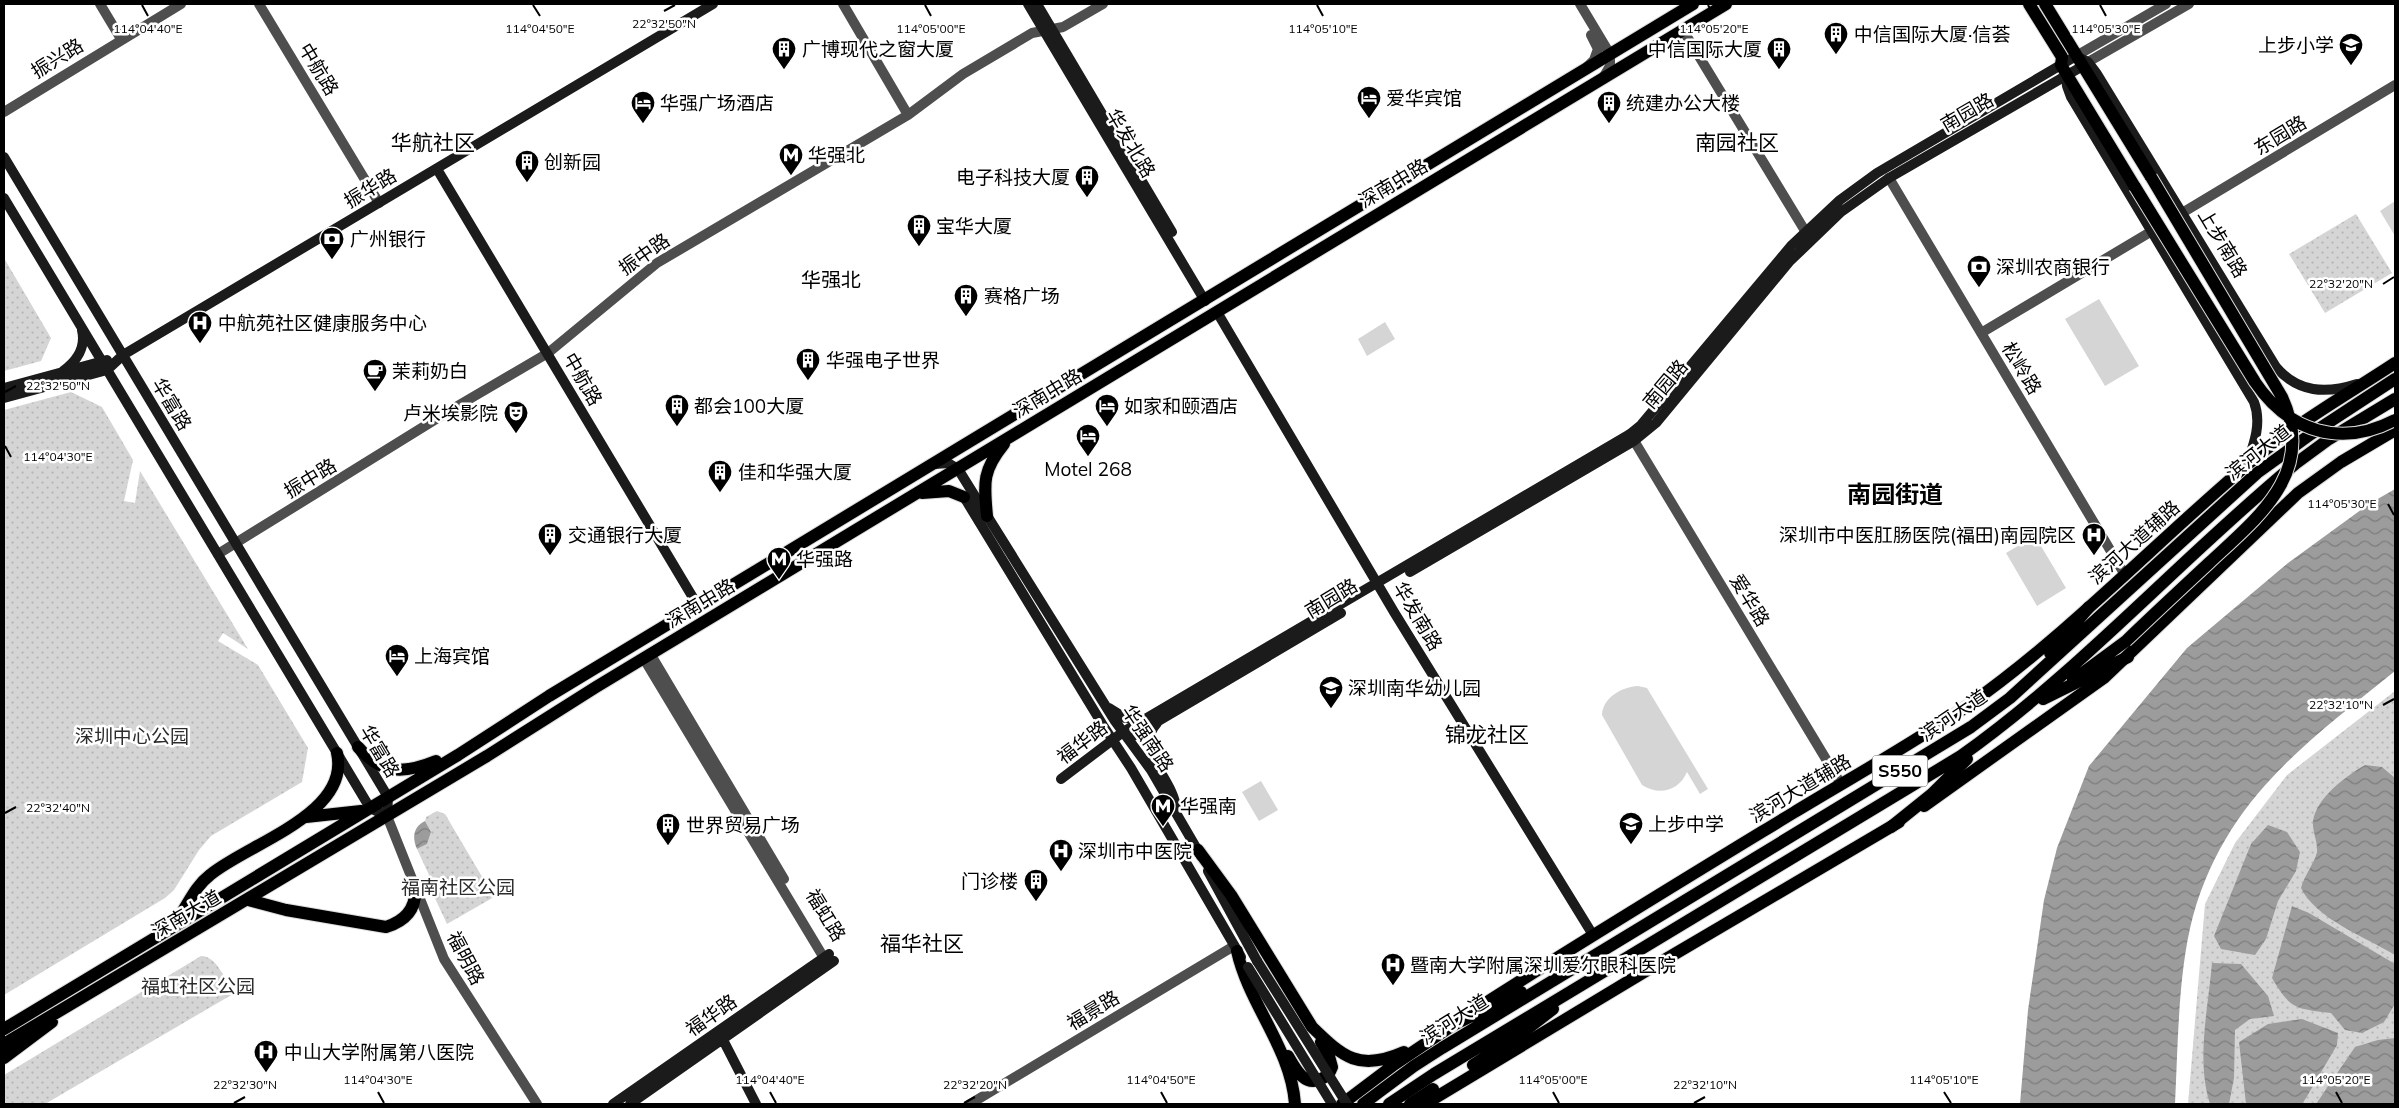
<svg xmlns="http://www.w3.org/2000/svg" width="2399" height="1108" font-family="Mulish,'Noto Sans SC',sans-serif">
  <style>
    .grass { fill: url(#grass-dots) }
    .garden { fill: #d5d5d5 }
    .water { fill: url(#water-waves) }
    .lines { fill: none; stroke-linecap: round; stroke-linejoin: round }
    .primary-casing { stroke: #dbdbdb; stroke-width: 14 }
    .trunk-casing { stroke: #dbdbdb; stroke-width: 14 }
    .tertiary { stroke: #4e4e4e; stroke-width: 10 }
    .secondary { stroke: #1b1b1b; stroke-width: 10 }
    .primary { stroke: #000; stroke-width: 12 }
    .trunk { stroke: #000; stroke-width: 12 }
    .trunk-bridge-casing { stroke: #dbdbdb; stroke-width: 14; stroke-linecap: butt }
    .secondary-bridge { stroke: #1b1b1b; stroke-width: 10 }
    .trunk-bridge { stroke: #000; stroke-width: 12 }
    .ticks { fill: none; stroke: #000; stroke-width: 2 }
    .labels { text-anchor: middle; stroke-width: 5; stroke-linejoin: round; paint-order: stroke }
    .shield { fill: #fff; stroke: #4c4c4c; stroke-width: 1 }
    .shield-label { font-size: 18px; font-weight: bold; fill: #000 }
    .poi-label { font-size: 19px; fill: #000; stroke: #fff; text-anchor: start }
    .street-label { font-size: 19px; fill: #000; stroke: #fff }
    .park-label { font-size: 19px; fill: #2c2c2c; stroke: #fff }
    .neighbourhood-label { font-size: 20px; fill: #000; stroke: #fff }
    .quarter-label { font-size: 21px; fill: #000; stroke: #fff }
    .district-label { font-size: 24px; font-weight: bold; fill: #000; stroke: #fff }
    .ticks-label { font-size: 12px; text-anchor: middle; fill: #000; stroke: #fff; stroke-width: 5; stroke-linejoin: round; paint-order: stroke }
  </style>
  <defs>
    <pattern id="grass-dots" width="8" height="8" patternUnits="userSpaceOnUse" patternTransform="scale(1.25)"><rect width="8" height="8" fill="#d5d5d5"/><path d="M2 2h.1M6 6h.1" fill="none" stroke="#b5b5b5" stroke-width="1.8" stroke-linecap="round"/></pattern>
    <pattern id="water-waves" width="16" height="10" patternUnits="userSpaceOnUse" patternTransform="scale(1.25)"><rect width="16" height="10" fill="#9c9c9c"/><path d="M0 5q4-4 8 0t8 0" fill="none" stroke="#7d7d7d"/></pattern>
  </defs>
  <rect width="100%" height="100%" fill="#fff"/>
  <path class="grass" d="M2356,214L2392,273L2325,313L2289,254Z
    M4,258L51,338L41,361L4,371Z
    M71,392L102,407L133,460L124,501L135,503L140,471L248,649L223,633L218,641L258,665L308,748L302,782L211,836L199,850L174,890L165,898L4,995V410Z
    M2395,691V1104H2188L2205,904L2235,843L2287,775Z
    M437,811L445,814L494,897L447,924L426,879L429,875L417,849L427,844L431,832L425,821L426,817Z
    M201,956C217,956 226,981 233,994L45,1104H4V1075Z"/>
  <path class="garden" d="M2395,201V236L2380,211Z
    M2099,299L2139,366L2105,386L2065,319Z
    M1385,322L1395,339L1367,356L1358,339Z
    M2035,536L2066,588L2037,606L2006,553Z
    M1638,686L1647,688L1708,789L1700,794L1687,772C1679,791 1659,796 1642,785L1602,715C1603,697 1622,687 1638,686Z
    M1261,781L1278,810L1259,821L1242,792Z"/>
  <path class="water" d="M2395,489V671C2306,743 2226,799 2193,916C2178,972 2178,1046 2175,1104H2020L2028,1010L2044,900L2057,848L2089,766L2187,648L2288,563L2369,504Z
    M2365,765L2382,767L2395,778V955C2367,938 2315,918 2301,888C2304,876 2315,862 2317,852C2318,842 2312,831 2313,821C2317,797 2345,777 2365,765Z
    M425,821L431,832L427,844L417,849C412,838 413,827 425,821Z
    M2268,825L2287,832L2300,852L2296,871L2278,901L2266,939L2255,955L2221,949L2214,936L2251,844Z
    M2292,906L2309,913L2395,964V1004L2384,1022L2362,1033L2345,1030L2331,1013C2295,1008 2291,1010 2272,978Z
    M2212,963L2241,964L2268,996L2274,1016L2250,1019L2235,1030L2234,1078L2229,1104H2210C2196,1060 2208,1009 2212,963Z
    M2302,1019L2338,1033L2337,1045L2306,1098L2302,1104H2246L2239,1042L2268,1024Z
    M2395,1038V1104H2316L2355,1047L2378,1040Z"/>
  <g class="lines">
    <defs>
      <path id="primary" d="M2029,4L2062,57L2061,65L2135,187
        M2045,4L2151,177
        M922,493L949,491L964,497
        M987,516C984,483 982,471 1004,444
        M358,747C382,775 404,774 436,761
        M1924,806L2105,677L2298,493L2341,462L2395,430
        M306,817L361,811
        M1198,850L1231,895L1312,1027C1343,1057 1359,1072 1404,1052
        M248,900L286,910L386,927C405,921 417,909 415,887
        M174,924C187,908 193,888 210,875C247,844 351,814 337,753
        M1237,951C1249,1005 1291,1048 1295,1104
        M1481,1006C1584,940 1688,877 1793,813C1852,777 1913,744 1970,704C2070,633 2154,544 2247,465C2293,425 2345,396 2395,363
        M4,1029L458,755L549,696L1693,4
        M4,1044L487,756L596,687L1726,4
        M1288,1056C1295,1068 1304,1087 1321,1079C1326,1077 1330,1073 1332,1067L1329,1056L1321,1042
        M4,1058L52,1022
        M1342,1104L1395,1064L1462,1019
        M1410,1104L1433,1089
        M1425,1104L1644,972L1899,822"/>
      <path id="trunk" d="M2050,653L2089,607
        M2073,680L2126,641
        M2043,699L2128,657
        M1891,827L1932,794L1967,759
        M1453,1025L1521,992
        M1473,1065L1518,1036L1553,1009
        M1363,1104L1414,1066L1442,1048L1971,727L2010,698L2257,473L2311,434L2395,379
        M1389,1104L1434,1074L1961,756C2082,670 2181,558 2295,464L2329,439L2395,399"/>
    </defs>
    <use href="#primary" class="primary-casing"/>
    <use href="#trunk" class="trunk-casing"/>
    <path class="tertiary" d="M100,4L121,39
      M259,4L379,203
      M843,4L908,115
      M1580,4L1610,54V66L1603,78
      M1683,30L1810,239
      M2076,56L2166,4
      M2088,62L2189,4
      M1588,66L1594,60L1598,49L1591,35
      M4,112L181,4
      M1889,178L2125,575
      M2182,213L2395,85
      M1981,333L2152,231
      M1630,434L1841,784
      M218,554L449,411L548,353L657,263L908,115L963,74L1032,33L1063,27L1103,4
      M651,655L784,879
      M644,659L824,958L831,960
      M387,816L444,959L537,1104
      M970,1104L1234,946"/>
    <path class="secondary" d="M1028,4L1205,301
      M1037,4L1172,232
      M2066,76L2067,86L2071,97L2254,402C2262,423 2254,444 2247,464
      M4,157L388,797L387,816L370,808L4,198
      M437,169L698,606
      M1217,312L1394,612L1593,935
      M63,371C77,361 86,347 82,330
      M4,388L107,360
      M4,398L107,370L123,355L713,4
      M935,464L948,463L958,469L1115,721L1151,770L1201,856
      M964,497L1104,727L1131,768L1241,957
      M1410,572L1634,441L1656,423L1789,262L1841,212L1889,178L2088,63
      M1109,708L1125,718L1144,719
      M1157,723C1132,750 1175,780 1176,809
      M1128,739L1341,613
      M1061,779L1123,732L1630,434L1641,425L1791,246L1840,200L1877,173L2076,56L2088,62L2097,74L2276,367C2298,393 2326,394 2357,384
      M1208,871L1257,961
      M720,1034L756,1104
      M613,1104L829,954
      M630,1104L834,961"/>
    <use href="#primary" class="primary"/>
    <use href="#trunk" class="trunk"/>
    <defs>
      <path id="trunk-bridge" d="M2135,187L2255,382C2289,432 2341,448 2395,420
        M2126,641C2153,615 2181,589 2209,563C2258,517 2317,473 2282,397L2151,177"/>
    </defs>
    <use href="#trunk-bridge" class="trunk-bridge-casing"/>
    <path class="secondary-bridge" d="M1257,961L1347,1104
      M1248,967L1332,1104"/>
    <use href="#trunk-bridge" class="trunk-bridge"/>
  </g>
  <path class="ticks" d="M142,5L148,16M533,5L540,16M925,5L931,16M1317,5L1323,16M1708,5L1714,16M2100,5L2106,16M664,11L675,5M2383,284L2394,277M5,392L16,386M5,446L11,457M2388,504L2394,515M2383,705L2394,699M5,813L16,807M378,1092L384,1103M770,1092L776,1103M1161,1092L1167,1103M1553,1092L1559,1103M1944,1092L1951,1103M2336,1092L2342,1103M234,1103L245,1097M964,1103L975,1097M1694,1103L1705,1097"/>
  <defs>
    <symbol id="building-pin" viewBox="-11 -11 22 30"><path d="M0 17L-7.5 6A9.5 9.5 0 1 1 7.5 6Z" fill="#000" stroke="#fff"/><path d="M-4-6H4V6H1V3H-1V6H-4ZM-2.5-4.3h1.7v1.8h-1.7ZM.8-4.3h1.7v1.8H.8ZM-2.5-1h1.7V.8h-1.7ZM.8-1h1.7V.8H.8Z" fill="#fff"/></symbol>
    <symbol id="school-pin" viewBox="-11 -11 22 30"><path d="M0 17L-7.5 6A9.5 9.5 0 1 1 7.5 6Z" fill="#000" stroke="#fff"/><path d="M0-5L7-2L0 1L-7-2ZM-4 1L0 2.5L4 1V4Q0 6-4 4Z" fill="#fff"/></symbol>
    <symbol id="hotel-pin" viewBox="-11 -11 22 30"><path d="M0 17L-7.5 6A9.5 9.5 0 1 1 7.5 6Z" fill="#000" stroke="#fff"/><path d="M-6-4.5h1.5V1H6V5H4.5V3h-9V5H-6ZM-4 0a1.8 1.8 0 1 1 3.6 0ZM.5 0V-2.5h3Q6-2.5 6 0Z" fill="#fff"/></symbol>
    <symbol id="metro-pin" viewBox="-11 -11 22 30"><path d="M0 17L-7.5 6A9.5 9.5 0 1 1 7.5 6Z" fill="#000" stroke="#fff"/><path d="M-5.5 5V-5H-3L0 0L3-5H5.5V5H3V-.5L0 4L-3-.5V5Z" fill="#fff"/></symbol>
    <symbol id="bank-pin" viewBox="-11 -11 22 30"><path d="M0 17L-7.5 6A9.5 9.5 0 1 1 7.5 6Z" fill="#000" stroke="#fff"/><path d="M-6-4H6V4H-6ZM0-2.3a2.3 2.3 0 1 0 0 4.6a2.3 2.3 0 1 0 0-4.6Z" fill="#fff"/></symbol>
    <symbol id="hospital-pin" viewBox="-11 -11 22 30"><path d="M0 17L-7.5 6A9.5 9.5 0 1 1 7.5 6Z" fill="#000" stroke="#fff"/><path d="M-5-5h3v3.5h4V-5h3V5h-3V1.5h-4V5h-3Z" fill="#fff"/></symbol>
    <symbol id="cafe-pin" viewBox="-11 -11 22 30"><path d="M0 17L-7.5 6A9.5 9.5 0 1 1 7.5 6Z" fill="#000" stroke="#fff"/><path d="M-5.5-4.5H6V0H3Q3 3.5 0 3.5H-2.5Q-5.5 3.5-5.5 0ZM3-3.2v2h1.7v-2ZM-6 4.5H4V6H-6Z" fill="#fff"/></symbol>
    <symbol id="theatre-pin" viewBox="-11 -11 22 30"><path d="M0 17L-7.5 6A9.5 9.5 0 1 1 7.5 6Z" fill="#000" stroke="#fff"/><path d="M-5-5.5Q0-4 5-5.5V0Q5 5 0 6Q-5 5-5 0ZM-3.3-2.5H-1v1.5H-3.3ZM1-2.5H3.3v1.5H1ZM-2.8 1Q0 5.5 2.8 1Z" fill="#fff"/></symbol>
  </defs>
  <g fill-rule="evenodd">
    <use href="#building-pin" x="1822" y="20" width="28" height="38"/>
    <use href="#school-pin" x="2337" y="31" width="28" height="38"/>
    <use href="#building-pin" x="770" y="35" width="28" height="38"/>
    <use href="#building-pin" x="1765" y="35" width="28" height="38"/>
    <use href="#hotel-pin" x="1355" y="84" width="28" height="38"/>
    <use href="#hotel-pin" x="629" y="89" width="28" height="38"/>
    <use href="#building-pin" x="1595" y="89" width="28" height="38"/>
    <use href="#metro-pin" x="777" y="141" width="28" height="38"/>
    <use href="#building-pin" x="513" y="148" width="28" height="38"/>
    <use href="#building-pin" x="1073" y="163" width="28" height="38"/>
    <use href="#building-pin" x="905" y="212" width="28" height="38"/>
    <use href="#bank-pin" x="318" y="225" width="28" height="38"/>
    <use href="#bank-pin" x="1965" y="253" width="28" height="38"/>
    <use href="#building-pin" x="952" y="282" width="28" height="38"/>
    <use href="#hospital-pin" x="186" y="309" width="28" height="38"/>
    <use href="#building-pin" x="794" y="346" width="28" height="38"/>
    <use href="#cafe-pin" x="361" y="357" width="28" height="38"/>
    <use href="#building-pin" x="663" y="392" width="28" height="38"/>
    <use href="#hotel-pin" x="1093" y="392" width="28" height="38"/>
    <use href="#theatre-pin" x="502" y="399" width="28" height="38"/>
    <use href="#hotel-pin" x="1074" y="422" width="28" height="38"/>
    <use href="#building-pin" x="706" y="458" width="28" height="38"/>
    <use href="#building-pin" x="536" y="521" width="28" height="38"/>
    <use href="#hospital-pin" x="2080" y="521" width="28" height="38"/>
    <use href="#metro-pin" x="765" y="545" width="28" height="38"/>
    <use href="#hotel-pin" x="383" y="642" width="28" height="38"/>
    <use href="#school-pin" x="1317" y="674" width="28" height="38"/>
    <use href="#metro-pin" x="1149" y="792" width="28" height="38"/>
    <use href="#school-pin" x="1617" y="810" width="28" height="38"/>
    <use href="#building-pin" x="654" y="811" width="28" height="38"/>
    <use href="#hospital-pin" x="1047" y="837" width="28" height="38"/>
    <use href="#building-pin" x="1022" y="867" width="28" height="38"/>
    <use href="#hospital-pin" x="1379" y="951" width="28" height="38"/>
    <use href="#hospital-pin" x="252" y="1038" width="28" height="38"/>
  </g>
  <g class="labels">
    <rect class="shield" x="1872.5" y="755.5" width="55" height="31" rx="4"/>
    <g class="shield-label">
      <text x="1900" y="777">S550</text>
    </g>
    <g class="poi-label">
      <text x="1854" y="41">中信国际大厦·信荟</text>
      <text x="2334" y="52" text-anchor="end">上步小学</text>
      <text x="802" y="56">广博现代之窗大厦</text>
      <text x="1762" y="56" text-anchor="end">中信国际大厦</text>
      <text x="1386" y="105">爱华宾馆</text>
      <text x="660" y="110">华强广场酒店</text>
      <text x="1626" y="110">统建办公大楼</text>
      <text x="808" y="162">华强北</text>
      <text x="544" y="169">创新园</text>
      <text x="1070" y="184" text-anchor="end">电子科技大厦</text>
      <text x="936" y="233">宝华大厦</text>
      <text x="350" y="246">广州银行</text>
      <text x="1996" y="274">深圳农商银行</text>
      <text x="984" y="303">赛格广场</text>
      <text x="218" y="330">中航苑社区健康服务中心</text>
      <text x="826" y="367">华强电子世界</text>
      <text x="392" y="378">茉莉奶白</text>
      <text x="694" y="413">都会100大厦</text>
      <text x="1124" y="413">如家和颐酒店</text>
      <text x="498" y="420" text-anchor="end">卢米埃影院</text>
      <text x="1088" y="476" text-anchor="middle">Motel 268</text>
      <text x="738" y="479">佳和华强大厦</text>
      <text x="568" y="542">交通银行大厦</text>
      <text x="2076" y="542" text-anchor="end">深圳市中医肛肠医院(福田)南园院区</text>
      <text x="796" y="566">华强路</text>
      <text x="414" y="663">上海宾馆</text>
      <text x="1348" y="695">深圳南华幼儿园</text>
      <text x="1180" y="813">华强南</text>
      <text x="1648" y="831">上步中学</text>
      <text x="686" y="832">世界贸易广场</text>
      <text x="1078" y="858">深圳市中医院</text>
      <text x="1018" y="888" text-anchor="end">门诊楼</text>
      <text x="1410" y="972">暨南大学附属深圳爱尔眼科医院</text>
      <text x="284" y="1059">中山大学附属第八医院</text>
    </g>
    <g class="street-label">
      <text transform="translate(57 58) rotate(-32)" y="7">振兴路</text>
      <text transform="translate(319 69) rotate(59)" y="7">中航路</text>
      <text transform="translate(1967 112) rotate(-30)" y="7">南园路</text>
      <text transform="translate(2280 135) rotate(-31)" y="7">东园路</text>
      <text transform="translate(1131 143) rotate(59)" y="7">华发北路</text>
      <text transform="translate(1393 183) rotate(-31)" y="7">深南中路</text>
      <text transform="translate(370 188) rotate(-31)" y="7">振华路</text>
      <text transform="translate(2223 243) rotate(59)" y="7">上步南路</text>
      <text transform="translate(644 254) rotate(-35)" y="7">振中路</text>
      <text transform="translate(2022 368) rotate(59)" y="7">松岭路</text>
      <text transform="translate(583 379) rotate(60)" y="7">中航路</text>
      <text transform="translate(1665 384) rotate(-50)" y="7">南园路</text>
      <text transform="translate(1047 393) rotate(-31)" y="7">深南中路</text>
      <text transform="translate(172 404) rotate(59)" y="7">华富路</text>
      <text transform="translate(2258 452) rotate(-38)" y="7">滨河大道</text>
      <text transform="translate(310 478) rotate(-31)" y="7">振中路</text>
      <text transform="translate(2134 542) rotate(-42)" y="7">滨河大道辅路</text>
      <text transform="translate(1331 598) rotate(-31)" y="7">南园路</text>
      <text transform="translate(1750 600) rotate(59)" y="7">爱华路</text>
      <text transform="translate(700 603) rotate(-31)" y="7">深南中路</text>
      <text transform="translate(1418 616) rotate(59)" y="7">华发南路</text>
      <text transform="translate(1953 715) rotate(-34)" y="7">滨河大道</text>
      <text transform="translate(1148 738) rotate(56)" y="7">华强南路</text>
      <text transform="translate(1082 742) rotate(-37)" y="7">福华路</text>
      <text transform="translate(380 751) rotate(59)" y="7">华富路</text>
      <text transform="translate(1800 788) rotate(-31)" y="7">滨河大道辅路</text>
      <text transform="translate(186 914) rotate(-30)" y="7">深南大道</text>
      <text transform="translate(826 915) rotate(59)" y="7">福虹路</text>
      <text transform="translate(466 958) rotate(62)" y="7">福明路</text>
      <text transform="translate(1093 1010) rotate(-31)" y="7">福景路</text>
      <text transform="translate(711 1015) rotate(-35)" y="7">福华路</text>
      <text transform="translate(1454 1019) rotate(-32)" y="7">滨河大道</text>
    </g>
    <g class="park-label">
      <text x="132" y="743">深圳中心公园</text>
      <text x="458" y="894">福南社区公园</text>
      <text x="198" y="993">福虹社区公园</text>
    </g>
    <g class="neighbourhood-label">
      <text x="831" y="287">华强北</text>
    </g>
    <g class="quarter-label">
      <text x="433" y="150">华航社区</text>
      <text x="1737" y="150">南园社区</text>
      <text x="1487" y="742">锦龙社区</text>
      <text x="922" y="951">福华社区</text>
    </g>
    <g class="district-label">
      <text x="1895" y="503">南园街道</text>
    </g>
  </g>
  <g class="ticks-label">
    <text x="664" y="28">22°32'50"N</text>
    <text x="148" y="33">114°04'40"E</text>
    <text x="540" y="33">114°04'50"E</text>
    <text x="931" y="33">114°05'00"E</text>
    <text x="1323" y="33">114°05'10"E</text>
    <text x="1714" y="33">114°05'20"E</text>
    <text x="2106" y="33">114°05'30"E</text>
    <text x="2341" y="288">22°32'20"N</text>
    <text x="58" y="390">22°32'50"N</text>
    <text x="58" y="461">114°04'30"E</text>
    <text x="2342" y="508">114°05'30"E</text>
    <text x="2341" y="709">22°32'10"N</text>
    <text x="58" y="812">22°32'40"N</text>
    <text x="378" y="1084">114°04'30"E</text>
    <text x="770" y="1084">114°04'40"E</text>
    <text x="1161" y="1084">114°04'50"E</text>
    <text x="1553" y="1084">114°05'00"E</text>
    <text x="1944" y="1084">114°05'10"E</text>
    <text x="2336" y="1084">114°05'20"E</text>
    <text x="245" y="1089">22°32'30"N</text>
    <text x="975" y="1089">22°32'20"N</text>
    <text x="1705" y="1089">22°32'10"N</text>
  </g>
  <rect width="2399" height="1108" fill="none" stroke="#000000" stroke-width="10"/>
</svg>
